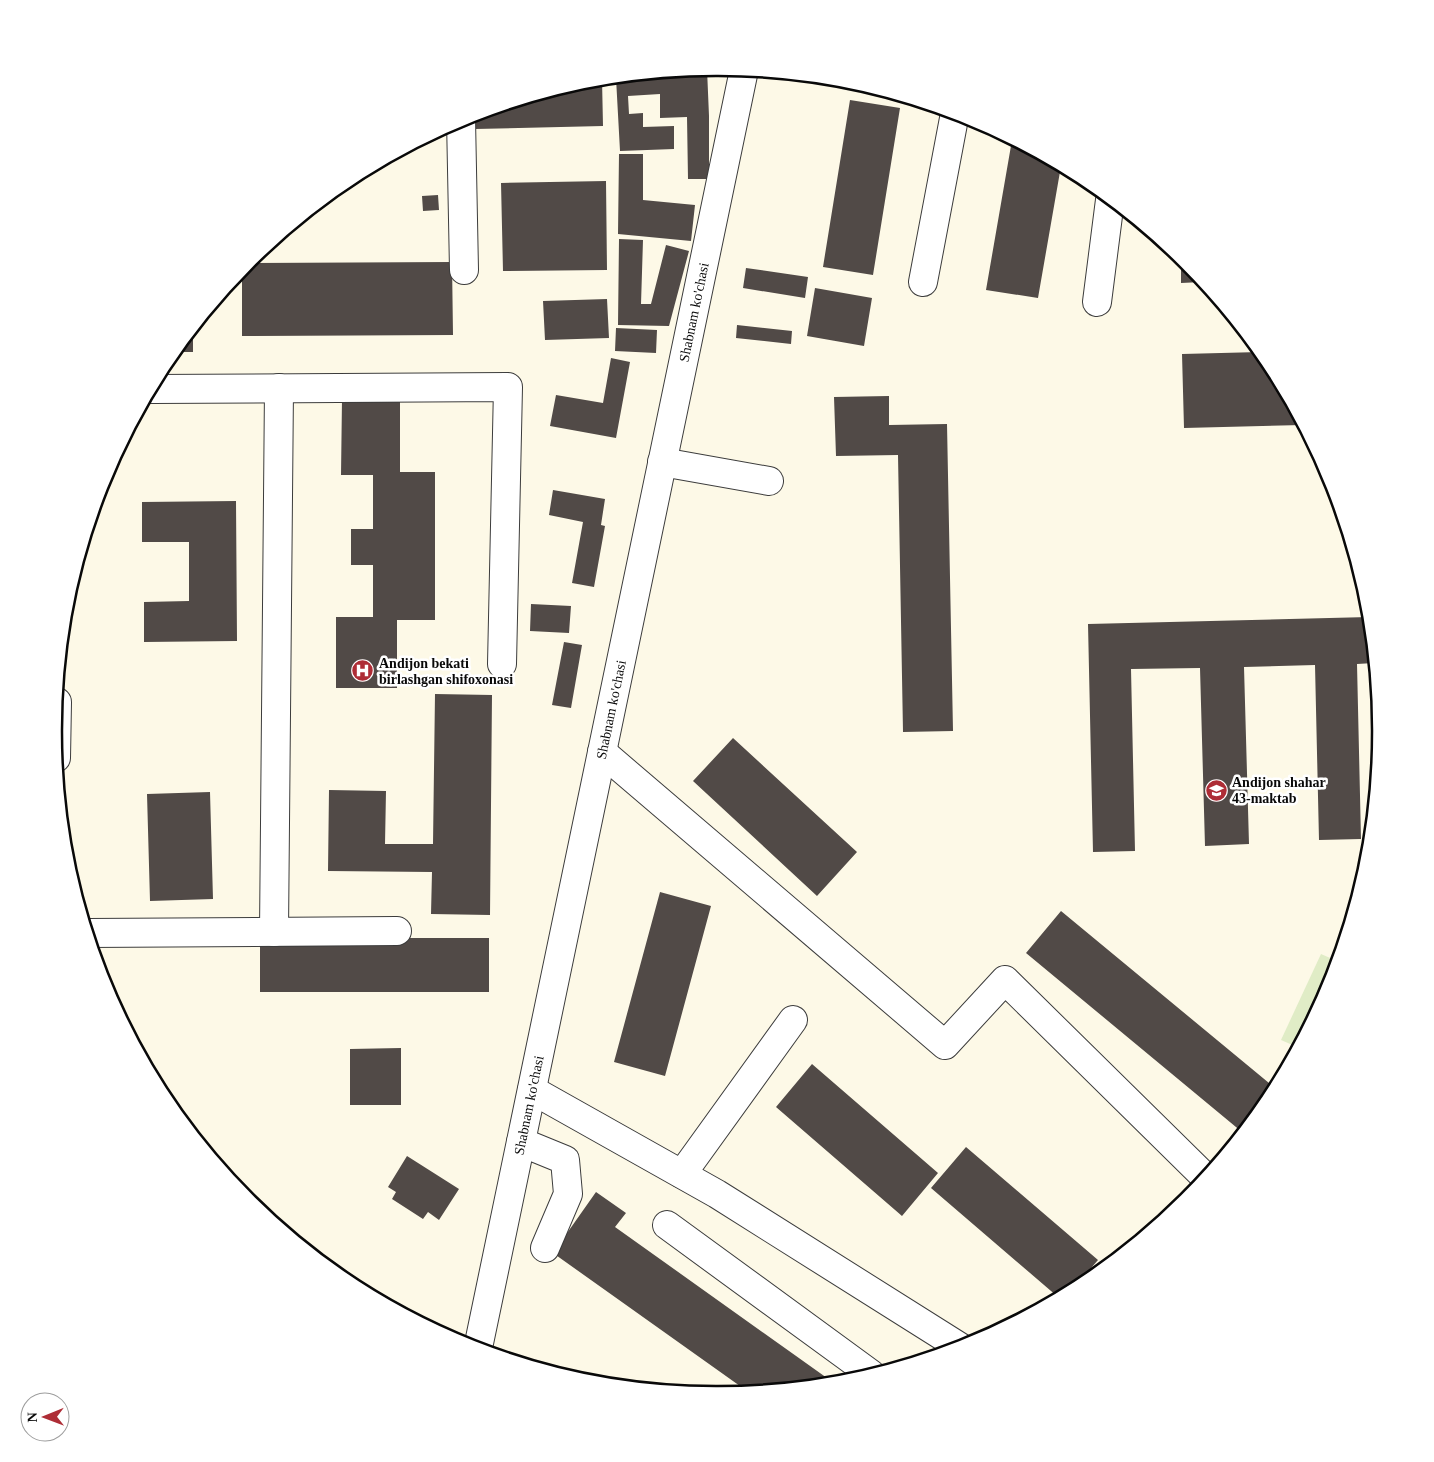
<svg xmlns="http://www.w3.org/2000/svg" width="1434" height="1462" font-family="Georgia,serif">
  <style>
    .pitch { fill: #e0ecc6 }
    .building { fill: #514a47 }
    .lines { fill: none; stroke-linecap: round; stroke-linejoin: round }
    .minor-casing { stroke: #3c3c3c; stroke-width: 30 }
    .minor { stroke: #fff; stroke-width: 28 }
    .labels { text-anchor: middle; stroke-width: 5; stroke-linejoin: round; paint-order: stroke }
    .street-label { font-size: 14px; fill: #090909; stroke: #fff }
    .poi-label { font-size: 14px; font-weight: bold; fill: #090909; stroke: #fff; text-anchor: start }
    .rim { fill: none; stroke: #090909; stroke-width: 2.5 }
  </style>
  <rect width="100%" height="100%" fill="#fdf9e7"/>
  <path class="pitch" d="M1321,954L1337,961L1330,985L1297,1047L1281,1040Z"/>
  <path class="building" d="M707,69L709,116V179H688L687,117L660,118V94L628,96L629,114L643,113V127L674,126V149L620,151L616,78Z
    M602,79L603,126L475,129L474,115L588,80Z
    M850,100L900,108L873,275L823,267Z
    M1012,140L1061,166L1038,298L986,290Z
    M619,154H643V200L695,205L691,241L618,234Z
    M606,181L607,270L503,271L501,183Z
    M438,195L439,210L423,211L422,196Z
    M619,239L643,240L641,304H651L666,245L689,251L669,326L618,325Z
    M1181,258L1186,262L1202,282L1181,283Z
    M452,262L453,335L242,336V270L247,263Z
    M746,268L808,277L805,298L743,288Z
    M815,288L872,298L864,346L807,336Z
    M607,299L609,338L545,340L543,301Z
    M737,325L792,331L791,344L736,338Z
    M616,328L657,330L656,353L615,351Z
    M193,330V352H174L183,342Z
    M1260,352L1269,363L1302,425L1184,428L1182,354Z
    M611,358L630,362L616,438L550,426L556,395L603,403Z
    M889,396V425L947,424L953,731L903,732L898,455L836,456L834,397Z
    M342,399H400V472H435V620H397V688H336V617H373V565H351V529H373V475H341Z
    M553,490L605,499L601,525L605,526L594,587L572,583L583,522L549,515Z
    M236,501L237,641L144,642V602L189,601V542H142V502Z
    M531,604L571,606L569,633L530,631Z
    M1369,617L1374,663L1357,664L1361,839L1319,840L1315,665L1244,667L1249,844L1205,846L1200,668L1131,669L1135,851L1093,852L1088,624Z
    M564,642L582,645L571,708L552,705Z
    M435,694L492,695L490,915L431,914L432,872L328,871L329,790L386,791L385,844H433Z
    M733,738L857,852L817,896L693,781Z
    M210,792L213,899L150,901L147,794Z
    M660,892L711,906L665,1076L614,1062Z
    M1061,911L1275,1088L1268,1100L1242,1132L1026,953Z
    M260,938H489V992H260Z
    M401,1048V1105H350V1049Z
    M812,1064L938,1173L902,1216L776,1107Z
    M966,1147L1098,1260L1073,1289L1058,1297L931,1188Z
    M407,1156L459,1189L439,1220L428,1212L423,1219L392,1199L396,1192L388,1187Z
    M596,1192L626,1213L615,1227L834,1383L747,1391L553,1253Z"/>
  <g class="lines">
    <defs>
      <g id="minor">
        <path d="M461,119L464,270"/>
        <path d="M923,282L955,113"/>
        <path d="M1097,302L1110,200"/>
        <path d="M152,389L508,387L502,664"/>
        <path d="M662,462L769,481"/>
        <path d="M602,752L945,1045L1005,980L1205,1177"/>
        <path d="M56,758L57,702"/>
        <path d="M274,932L279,388"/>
        <path d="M88,933L397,931"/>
        <path d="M532,1090L717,1194L960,1347"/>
        <path d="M521,1142L565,1160L568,1194L545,1248"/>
        <path d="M682,1174L793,1020"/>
        <path d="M667,1225L871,1374"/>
        <path id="s1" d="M478,1348L744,70"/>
      </g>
    </defs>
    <use href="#minor" class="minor-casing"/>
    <use href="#minor" class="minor"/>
  </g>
  <defs>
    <symbol id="hospital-disc" viewBox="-11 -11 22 22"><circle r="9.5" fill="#ae2d36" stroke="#fff"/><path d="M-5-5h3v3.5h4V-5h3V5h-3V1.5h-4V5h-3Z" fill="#fff"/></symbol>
    <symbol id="school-disc" viewBox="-11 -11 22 22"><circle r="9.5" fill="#ae2d36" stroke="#fff"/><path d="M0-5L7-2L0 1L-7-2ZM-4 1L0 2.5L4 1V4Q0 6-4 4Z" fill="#fff"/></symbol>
  </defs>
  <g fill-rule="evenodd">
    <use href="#hospital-disc" x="350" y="658" width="25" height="25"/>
    <use href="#school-disc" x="1204" y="778" width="25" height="25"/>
  </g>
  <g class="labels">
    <g class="street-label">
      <text dy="5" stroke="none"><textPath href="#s1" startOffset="1058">Shabnam ko'chasi</textPath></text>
      <text dy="5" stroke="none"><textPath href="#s1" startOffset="652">Shabnam ko'chasi</textPath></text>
      <text dy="5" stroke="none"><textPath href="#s1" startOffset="248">Shabnam ko'chasi</textPath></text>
    </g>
    <g class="poi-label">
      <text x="379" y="668">Аndijon bekati<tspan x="379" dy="16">birlashgan shifoxonasi</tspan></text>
      <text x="1232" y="787">Andijon shahar<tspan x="1232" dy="16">43-maktab</tspan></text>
    </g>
  </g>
  <path d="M0 0H1434V1462H0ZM716 76H718A654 654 0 0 1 1372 730V732A654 654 0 0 1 718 1386H716A654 654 0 0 1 62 732V730A654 654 0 0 1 716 76Z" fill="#fff" fill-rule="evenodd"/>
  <path class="rim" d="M716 76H718A654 654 0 0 1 1372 730V732A654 654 0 0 1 718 1386H716A654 654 0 0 1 62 732V730A654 654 0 0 1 716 76Z"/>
  <g transform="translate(45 1417) rotate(269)"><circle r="24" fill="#ffffff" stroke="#9d9d9d"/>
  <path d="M0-4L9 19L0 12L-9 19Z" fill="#ae2d36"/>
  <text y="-8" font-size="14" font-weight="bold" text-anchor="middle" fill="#090909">N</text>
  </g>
</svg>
